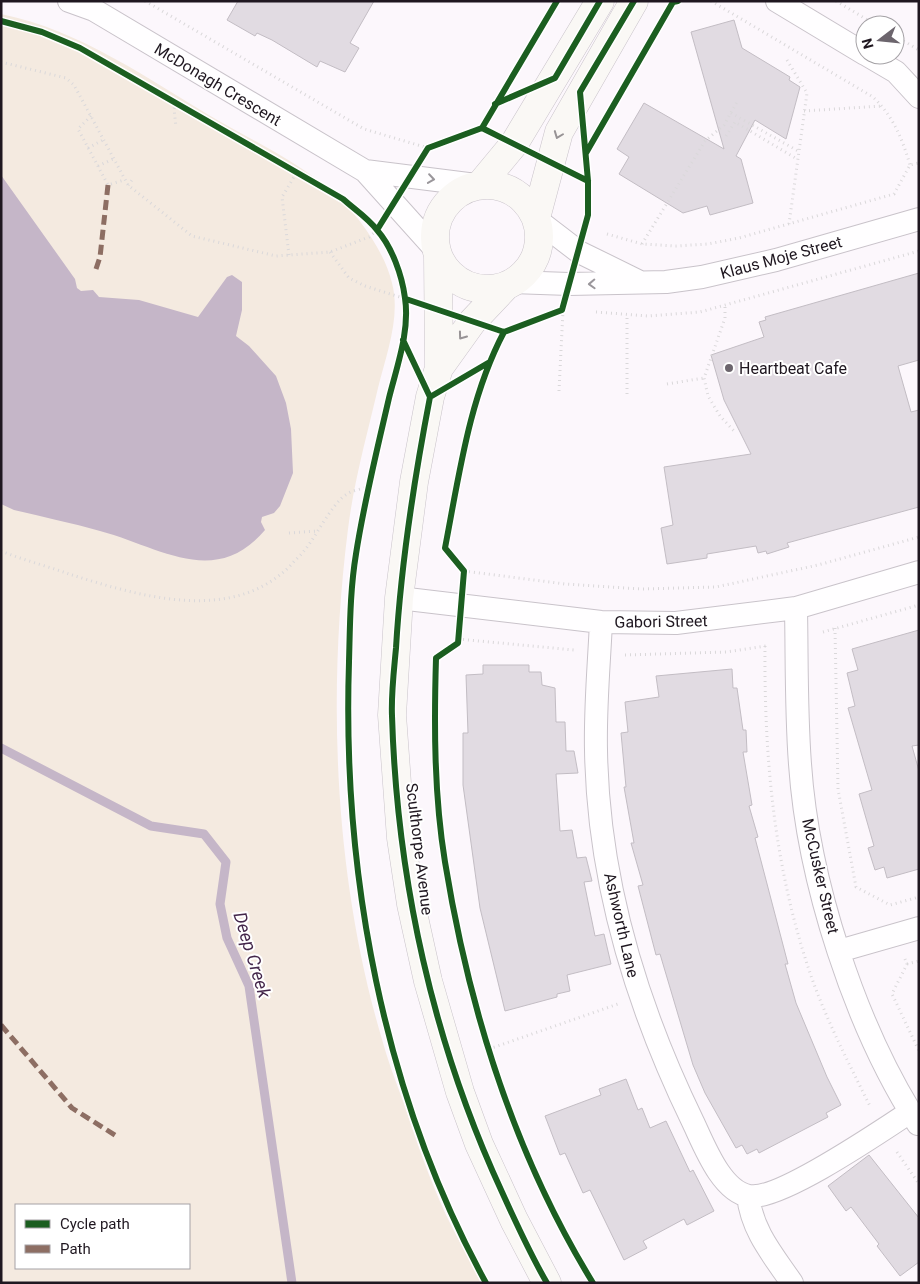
<svg xmlns="http://www.w3.org/2000/svg" width="920" height="1284" font-family="Roboto,sans-serif">
  <style>
    .green { fill: #f4eae0; fill-rule: evenodd }
    .water { fill: #c5b6c8 }
    .lines { fill: none; stroke-linecap: round; stroke-linejoin: round }
    .stream { stroke: #c5b6c8; stroke-width: 9 }
    .building { fill: #e1dbe2; stroke: #c3bdc4 }
    .street-casing { stroke: #c9c3ca; stroke-width: 24 }
    .secondary-casing { stroke: #c9c3ca; stroke-width: 29 }
    .path { stroke: #dad8da; stroke-width: 3; stroke-dasharray: 1 4; stroke-linecap: butt }
    .street { stroke: #fffeff; stroke-width: 22 }
    .secondary { stroke: #faf8f5; stroke-width: 28 }
    .quiet { stroke: #8d6e63; stroke-width: 5; stroke-dasharray: 10 5; stroke-linecap: butt }
    .cycleway-casing { stroke: #fff; stroke-width: 9 }
    .cycleway { stroke: #1b5e20; stroke-width: 6 }
    .oneway { stroke: #979395 }
    .oneway2 { stroke: #9a969b }
    .poi-dot { fill: #6c656d; stroke: #fff; stroke-width: 2 }
    .labels { text-anchor: middle; stroke-width: 4; stroke-linejoin: round; paint-order: stroke }
    .street-label { font-size: 16px; fill: #1f1720; stroke: #fff }
    .poi-label { font-size: 16px; fill: #1f1720; stroke: #fff; text-anchor: start }
    .water-label { font-size: 18px; font-style: italic; fill: #44274b; stroke: #fff }
  </style>
  <rect width="100%" height="100%" fill="#fcf7fc"/>
  <path class="green" d="M1,14C81,30 149,80 219,121C258,143 301,164 335,194C358,215 385,252 392,283C401,317 386,355 378,388C367,435 354,481 348,529C327,695 334,875 381,1036C387,1058 395,1080 403,1101C416,1140 429,1178 446,1215C457,1238 470,1260 482,1283H1ZM16,1205H189V1268H16Z"/>
  <path class="water" d="M1,175L75,279L77,288L81,291L93,290L99,297L139,300L198,317L227,277L232,275L242,282V310L236,336L249,346L276,376L286,403L291,429L293,473L280,506L274,513L262,517L261,522L265,530C215,589 160,547 100,531C72,523 43,517 14,510L1,504Z"/>
  <g class="lines">
    <path class="stream" d="M1,748L151,826L204,834L226,862L220,904L227,938L249,986L292,1283"/>
  </g>
  <path class="building" d="M238,1H374L350,43L359,48L345,72L320,61L317,67L272,40L257,33L255,36L227,20Z
    M734,20L742,48L790,77L789,80L800,87L786,139L755,120L736,156L741,159L753,203L710,215L707,206L683,213L619,174L629,157L617,149L644,103L724,149L691,32Z
    M919,273V360L898,366L911,412L919,410V507L787,543L789,547L767,554L766,551L758,553L756,546L707,554V558L667,564L661,528L673,525L664,467L751,454L724,400L711,355L764,337L759,322L766,320L765,317Z
    M919,630V745L912,746L919,771V869L887,878L884,867L875,870L868,848L874,846L859,794L872,790L848,708L855,706L847,673L858,670L852,649Z
    M483,665H529V672H541L542,685L555,688L556,722H565L566,751H574L578,773L556,774L560,831L572,830L577,858L586,857L592,881L584,882L595,936L604,934L611,964L567,975L570,991L557,994V997L505,1011L480,908L463,785V733H468L466,675L483,674Z
    M732,669L733,688H737L743,730H746L747,752H743L752,805L749,806L758,837L755,838L788,964H785L796,1003L827,1077L841,1105L826,1113L828,1117L759,1153L757,1149L747,1154L742,1145L736,1148L705,1093L693,1065L660,954L656,955L638,886L643,885L631,843H634L624,787H626L621,733L628,732L625,702L659,697L656,676Z
    M626,1079L638,1110L642,1108L650,1128L666,1121L690,1172L693,1170L714,1211L687,1225L684,1219L643,1241L647,1248L624,1260L590,1190L583,1193L565,1153L560,1155L545,1116L601,1095L599,1089Z
    M869,1155L919,1218V1262L900,1276L877,1246L879,1244L851,1207L846,1211L828,1186Z"/>
  <g class="lines">
    <defs>
      <path id="street" d="M69,1L94,10L365,171L436,250
        M777,1L865,54
        M867,55L896,72L919,97
        M365,171L476,185
        M536,219L579,252L638,281
        M512,282L569,284L666,282L702,277L776,260L919,219
        M399,598L601,622L676,623L796,608L919,572
        M796,608C797,660 796,712 800,764C808,881 855,1026 918,1124
        M601,622C599,665 595,707 596,750C598,879 637,1007 693,1122C704,1145 721,1191 749,1196C779,1201 881,1131 910,1112
        M839,951L919,928
        M748,1196C752,1231 773,1255 792,1283"/>
      <path id="secondary" d="M435 237a52 52 0 1 1 104 0a52 52 0 1 1-104 0Z
        M480,185L514,144L600,1
        M536,218L559,132L634,1
        M438,256L439,368L430,397L414,482L399,598L392,715L401,838L411,904L428,981L460,1092L479,1144L514,1220L547,1283
        M439,368L472,322L506,286"/>
    </defs>
    <use href="#street" class="street-casing"/>
    <use href="#secondary" class="secondary-casing"/>
    <path class="path" d="M145,1L364,129L428,148
      M711,1L873,97C893,116 902,138 910,165
      M836,1L876,25
      M895,36L919,50
      M787,60L807,93L789,224
      M1,62L66,78L74,85L128,185L192,236L276,256L330,252L369,237L377,230
      M176,103L174,109L176,127
      M804,111L882,106
      M731,113L798,151
      M91,116L78,129L108,185L124,180
      M726,136L735,122L797,159
      M88,148L103,140
      M98,166L113,159
      M128,185L132,180
      M607,234L642,244L676,246L708,244L739,238L894,194L910,165L919,163
      M642,244L705,141L724,125L737,102
      M330,252L349,278L365,286L406,299
      M289,255L282,197L297,172
      M725,307V318L704,378L708,396L720,416L734,431
      M596,312L648,316L700,312L919,251
      M667,384L704,378
      M559,391L563,310
      M627,394V315
      M289,533L317,531
      M1,551C23,560 47,566 69,574C139,596 232,625 291,565C295,560 300,556 304,551C316,537 332,503 347,494C353,490 362,489 368,487
      M464,571L565,584L641,589L716,587L818,565L919,537
      M835,628L838,789L856,887L890,905L919,897
      M823,632L919,605
      M458,639L574,650
      M765,646C764,762 775,877 815,987C831,1029 851,1068 871,1108
      M625,655L726,652L766,646
      M905,959L907,964L892,994L919,1051
      M907,964L919,961
      M489,1049L618,1004
      M897,1152L919,1184"/>
    <use href="#street" class="street"/>
    <use href="#secondary" class="secondary"/>
    <path class="quiet" d="M96,269L100,257L108,185
      M1,1025L72,1108L118,1137"/>
    <defs>
      <path id="cycleway" d="M1,21L42,32L80,48L343,199C354,209 368,218 377,230C392,247 402,275 405,298C410,331 397,366 389,398C377,450 364,502 356,554C350,590 350,626 349,662C342,874 383,1095 486,1283
        M495,104L555,78L600,1
        M482,128L588,181
        M586,153L673,2L678,1
        M377,230L428,148L482,128L557,1
        M406,299L504,332L562,310L588,215V181L580,92L634,1
        M504,332C469,398 459,476 445,548L464,571L458,643L436,658C434,725 434,795 445,862C469,1009 515,1156 593,1283
        M403,340L430,397
        M430,397C414,480 401,563 396,648C394,670 391,694 392,716C397,880 433,1043 502,1192C516,1223 530,1254 547,1283
        M430,397L488,363"/>
    </defs>
    <use href="#cycleway" class="cycleway-casing"/>
    <use href="#cycleway" class="cycleway"/>
  </g>
  <defs><path id="oneway-chevron" d="M-2-3.5L2.5 0L-2 3.5" fill="none" stroke-width="1.6" stroke-linecap="round" stroke-linejoin="round" transform="scale(1.25)"/></defs>
  <g class="oneway">
    <use href="#oneway-chevron" transform="translate(558 135) rotate(111)"/>
    <use href="#oneway-chevron" transform="translate(462 336) rotate(126)"/>
  </g>
  <g class="oneway2">
    <use href="#oneway-chevron" transform="translate(431 179) rotate(8)"/>
    <use href="#oneway-chevron" transform="translate(592 284) rotate(178)"/>
  </g>
  <circle class="poi-dot" cx="729" cy="368" r="5"/>
  <g class="labels">
    <g class="street-label">
      <text transform="translate(218 84) rotate(31)" y="6">McDonagh Crescent</text>
      <text transform="translate(781 257) rotate(-15)" y="6">Klaus Moje Street</text>
      <text transform="translate(661 621) rotate(-1)" y="6">Gabori Street</text>
      <text transform="translate(420 849) rotate(83)" y="6">Sculthorpe Avenue</text>
      <text transform="translate(821 876) rotate(77)" y="6">McCusker Street</text>
      <text transform="translate(622 925) rotate(77)" y="6">Ashworth Lane</text>
    </g>
    <g class="poi-label">
      <text x="739" y="374">Heartbeat Cafe</text>
    </g>
    <g class="water-label">
      <text transform="translate(252 955) rotate(73)" y="6">Deep Creek</text>
    </g>
  </g>
  <rect width="920" height="1284" fill="none" stroke="#1f1720" stroke-width="5"/>
  <rect x="15" y="1204" width="175" height="65" fill="#ffffff" stroke="#a5a2a6"/>
  <rect x="25" y="1220" width="25" height="8" fill="#1b5e20" stroke="#a5a2a6"/>
  <text x="60" y="1229" font-size="15" fill="#1f1720">Cycle path</text>
  <rect x="25" y="1245" width="25" height="8" fill="#8d6e63" stroke="#a5a2a6"/>
  <text x="60" y="1254" font-size="15" fill="#1f1720">Path</text>
  <g transform="translate(880 40) rotate(254)"><circle r="24" fill="#ffffff" stroke="#a5a2a6"/>
  <path d="M0-4L9 19L0 12L-9 19Z" fill="#6c656d"/>
  <text y="-8" font-size="14" font-weight="bold" text-anchor="middle" fill="#1f1720">N</text>
  </g>
</svg>
